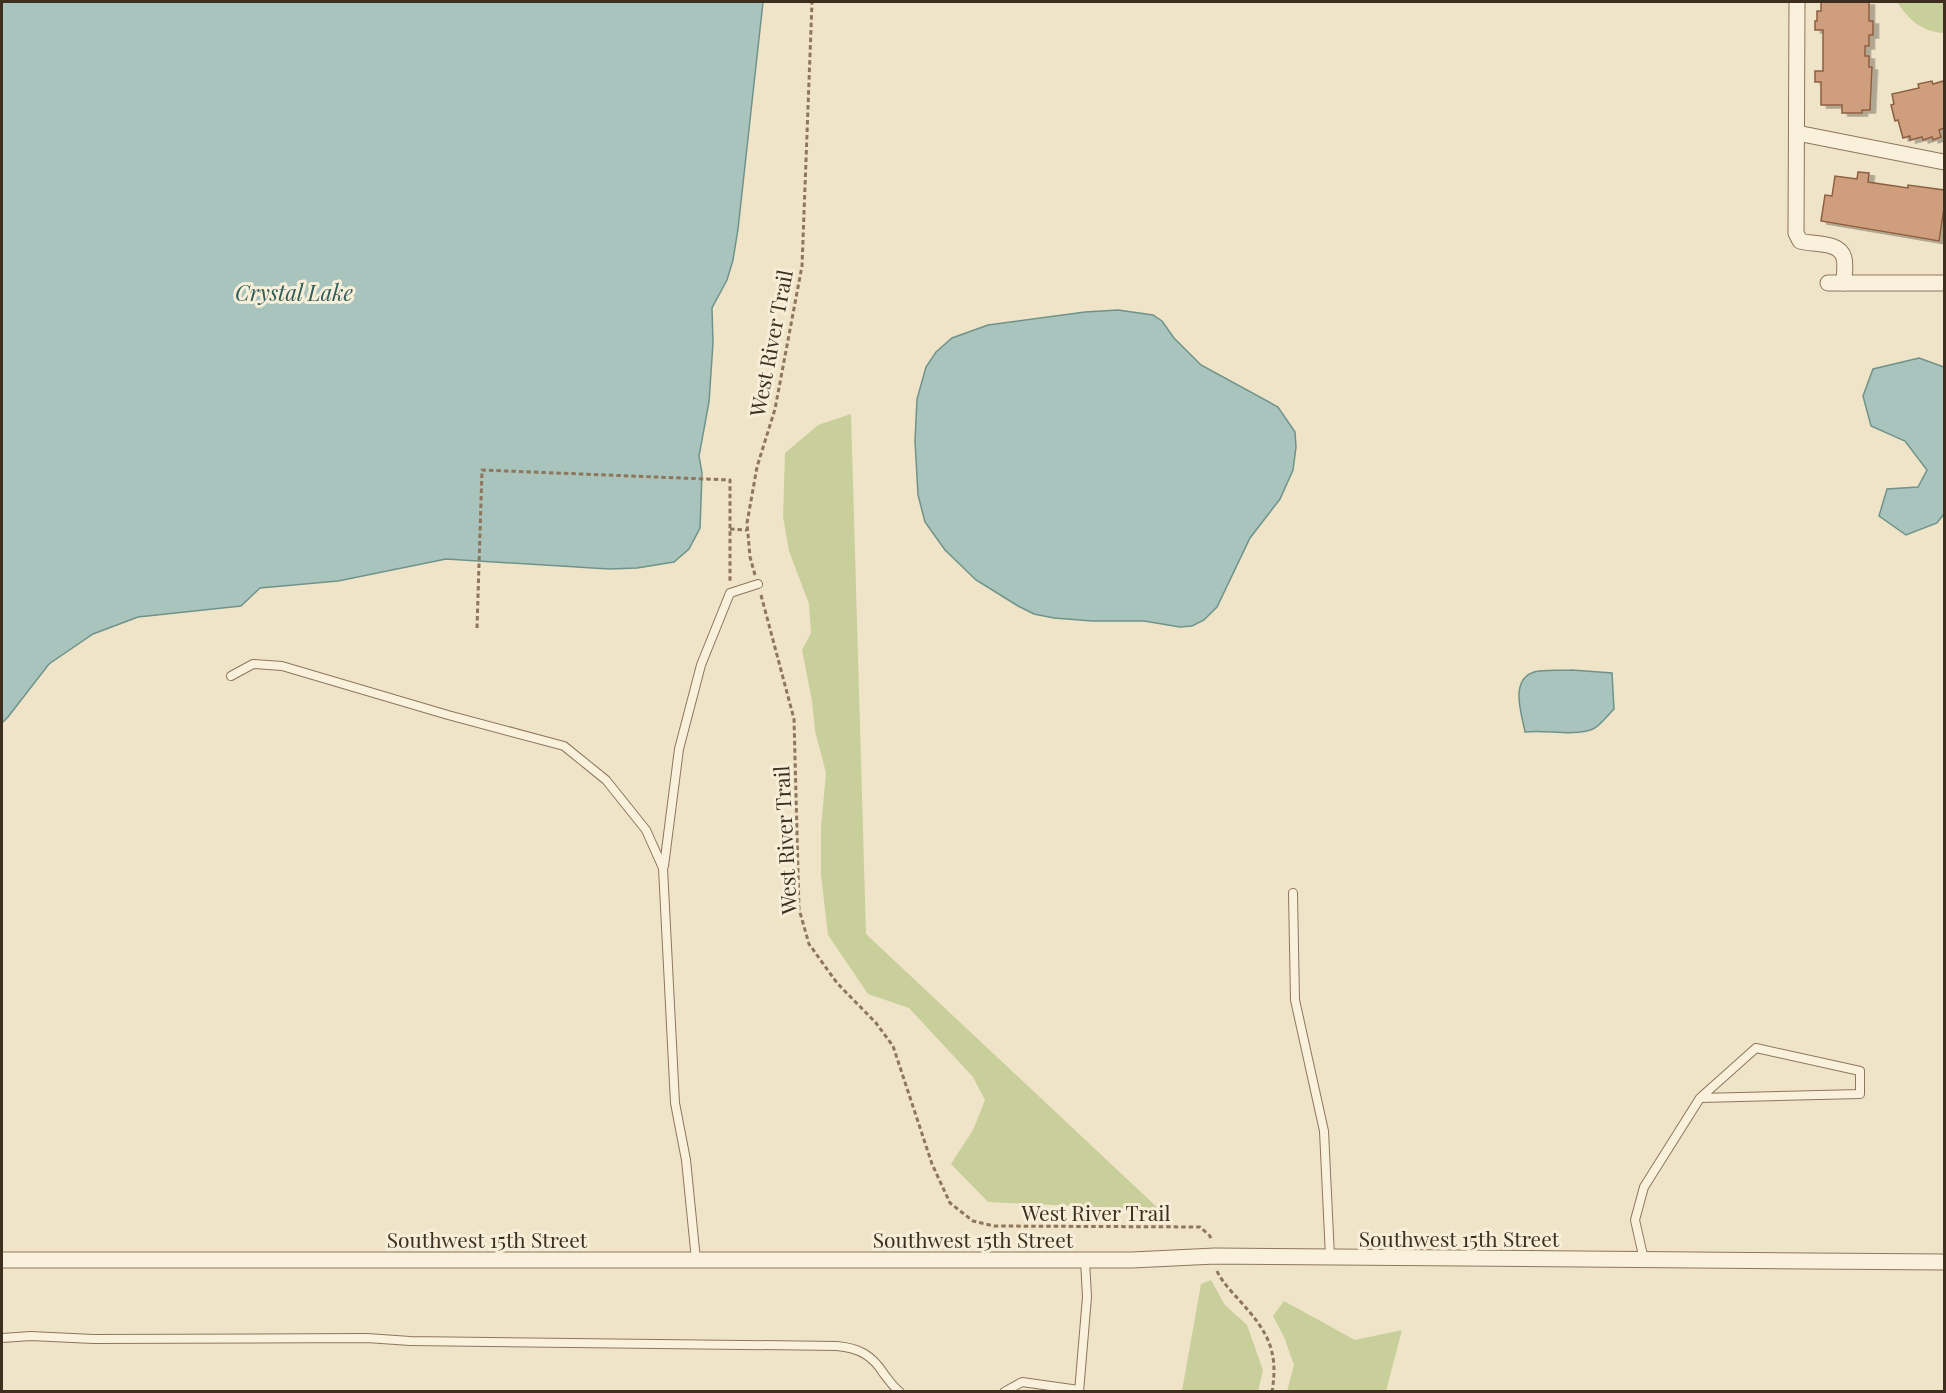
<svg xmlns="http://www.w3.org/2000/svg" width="1946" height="1393" font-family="'Playfair Display',serif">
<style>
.green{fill:#c9cf9b}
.water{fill:#a9c4bc;stroke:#6f938a;stroke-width:1.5}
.building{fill:#cf9f7d;stroke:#8d5f41;stroke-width:1.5;filter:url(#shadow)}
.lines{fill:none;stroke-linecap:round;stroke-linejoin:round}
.service-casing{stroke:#8d765c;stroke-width:10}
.minor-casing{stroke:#8d765c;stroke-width:17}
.path{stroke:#8d765c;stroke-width:3;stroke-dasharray:4.5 3;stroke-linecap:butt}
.service{stroke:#faf1dc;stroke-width:8}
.minor{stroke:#faf1dc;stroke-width:15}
.labels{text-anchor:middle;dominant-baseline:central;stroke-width:6;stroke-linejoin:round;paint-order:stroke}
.street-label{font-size:21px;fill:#3d2e20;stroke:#f7eed8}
.water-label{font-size:22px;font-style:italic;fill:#2f5d5a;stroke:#f7eed8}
</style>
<defs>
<filter id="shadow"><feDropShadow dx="5.5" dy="3" stdDeviation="0" flood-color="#0004"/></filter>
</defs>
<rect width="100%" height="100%" fill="#f0e4c8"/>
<g class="green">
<path d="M1897,2H1944V33C1922,32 1909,20 1897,2Z"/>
<polygon points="851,414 866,934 1160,1210 988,1202 951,1164 973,1130 985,1100 973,1077 909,1008 868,994 828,935 821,875 821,827 826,773 815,731 812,701 802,650 811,633 809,604 789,551 783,517 785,453 818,425"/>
<polygon points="1211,1280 1225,1305 1247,1325 1263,1370 1258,1391 1182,1391 1201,1284"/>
<polygon points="1284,1301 1355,1340 1402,1330 1386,1391 1287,1391 1294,1365 1284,1337 1273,1316"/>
</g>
<g class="water">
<polygon points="2,2 763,2 738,229 733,260 727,280 712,308 713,343 709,402 699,456 702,473 700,528 689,549 674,562 637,568 609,569 446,559 338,581 260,588 241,606 138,617 93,634 49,664 8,717 2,723"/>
<polygon points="1118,310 1153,315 1162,321 1174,338 1201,365 1278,407 1295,432 1296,447 1293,470 1280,499 1250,538 1217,607 1204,620 1192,626 1180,627 1144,621 1092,621 1054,618 1034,614 1018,606 976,580 945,550 925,522 918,495 915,441 917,399 926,367 936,352 952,338 988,325 1085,312"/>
<polygon points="1919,358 1944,367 1944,514 1937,523 1906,535 1879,516 1887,489 1918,487 1927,470 1905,441 1871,426 1863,396 1873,369"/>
<path d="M1572,670L1612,673L1614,709C1608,715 1600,726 1593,729C1572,737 1547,729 1525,732C1522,715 1509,680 1534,672C1545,669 1561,671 1572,670Z"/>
</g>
<g class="building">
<polygon points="1821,2 1869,2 1869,21 1873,21 1873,35 1869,35 1869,46 1865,46 1865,56 1869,56 1869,67 1872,67 1870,110 1862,110 1862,113 1842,113 1842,105 1821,105 1821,82 1815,82 1815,71 1823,71 1823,30 1815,30 1815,21 1817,21 1817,11 1821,11"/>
<polygon points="1932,81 1933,84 1943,81 1944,85 1944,128 1939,130 1941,137 1933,140 1932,137 1923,140 1922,137 1910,140 1910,136 1903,138 1898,120 1895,121 1891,105 1894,104 1892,94 1919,88 1918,84"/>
<polygon points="1858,172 1869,173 1868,182 1908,188 1908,185 1944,190 1944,208 1939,241 1821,221 1825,195 1832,196 1835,176 1857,179"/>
</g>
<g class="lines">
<defs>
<g id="service">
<polyline points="231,676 253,664 282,666 448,715 564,746 606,780 646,830 663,868 675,1103 686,1160 696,1260"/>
<polyline points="664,866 679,749 701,665 730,593 758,584"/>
<polyline points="1293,893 1295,1000 1324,1131 1330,1257"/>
<polyline points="1644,1260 1635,1220 1644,1187 1700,1098 1860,1094 1860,1071 1756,1048 1700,1098"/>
<path d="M2,1338L31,1336L93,1339L367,1338L410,1341L837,1346C859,1348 872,1355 884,1374C889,1380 893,1387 900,1392"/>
<polyline points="1004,1392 1022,1382 1079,1390"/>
<polyline points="1079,1392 1087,1297 1085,1260"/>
</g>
<g id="minor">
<path d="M1797,2L1796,233L1800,241C1813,245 1840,241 1844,258C1846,265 1844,275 1844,283"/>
<polyline points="1797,133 1944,162"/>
<polyline points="1828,283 1944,283"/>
<polyline points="2,1260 1132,1260 1215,1256 1944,1262"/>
</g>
</defs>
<use href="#service" class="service-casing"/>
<use href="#minor" class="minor-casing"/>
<g class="path">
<polyline points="730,529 747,530"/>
<polyline points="755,575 750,557 747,523 757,467 775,409 802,266 812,2"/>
<polyline points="761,595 794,719 799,909 809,944 837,983 876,1023 893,1046 932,1164 950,1203 973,1221 994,1226 1200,1227 1210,1236 1211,1241"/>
<polyline points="477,628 482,470 730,480 730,583"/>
<path d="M1217,1271C1222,1282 1232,1292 1240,1301C1267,1331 1279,1350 1272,1392"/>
</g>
<use href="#service" class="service"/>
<use href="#minor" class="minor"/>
</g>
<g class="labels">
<g class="street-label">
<text transform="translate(770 343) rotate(-79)">West River Trail</text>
<text transform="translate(784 840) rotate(-93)">West River Trail</text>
<text x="1096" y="1212">West River Trail</text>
<text x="1459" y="1238">Southwest 15th Street</text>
<text x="487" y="1239">Southwest 15th Street</text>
<text x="973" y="1239">Southwest 15th Street</text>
</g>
<g class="water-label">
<text x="294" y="292">Crystal Lake</text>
</g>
</g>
<rect width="1946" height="1393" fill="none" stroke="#3d2e20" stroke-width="6"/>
</svg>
